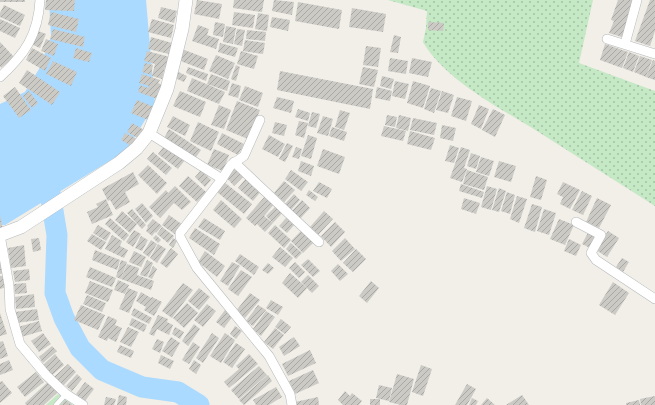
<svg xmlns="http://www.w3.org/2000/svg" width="655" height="405" font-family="Montserrat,sans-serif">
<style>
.grass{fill:url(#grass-dots)}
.pitch{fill:#c5e8c5}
.water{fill:#aadaff}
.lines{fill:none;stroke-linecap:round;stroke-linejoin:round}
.river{stroke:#aadaff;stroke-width:21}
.building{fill:url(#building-hatch)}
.lane-casing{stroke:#b5b8bc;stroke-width:5.5}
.street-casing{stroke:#b5b8bc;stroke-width:10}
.secondary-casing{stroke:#b6babf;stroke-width:14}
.lane{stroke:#fff;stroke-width:4.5}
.street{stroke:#fff;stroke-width:9}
.secondary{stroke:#fff;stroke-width:13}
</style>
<defs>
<pattern id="grass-dots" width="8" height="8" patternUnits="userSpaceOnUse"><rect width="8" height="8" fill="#c5e8c5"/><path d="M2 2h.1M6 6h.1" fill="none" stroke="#a3c0a4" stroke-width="1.8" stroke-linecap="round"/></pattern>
<pattern id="building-hatch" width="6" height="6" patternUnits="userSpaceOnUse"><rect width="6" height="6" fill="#cccac5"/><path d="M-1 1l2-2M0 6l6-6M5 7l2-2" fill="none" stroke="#a9a8a4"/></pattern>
</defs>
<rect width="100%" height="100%" fill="#f1efe8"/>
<path class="grass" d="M388,0H593L579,63L655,91V206C616,181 576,156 537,131C500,108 445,80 423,42L426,28L427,11Z"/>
<polygon class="pitch" points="58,394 73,405 46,405"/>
<polygon class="water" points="49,0 146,0 155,104 126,151 5,225 0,225 0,104 25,92 39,69 51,37"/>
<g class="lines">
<polyline class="river" points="46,169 57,235 55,293 64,318 80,348 102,370 142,387 178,392 199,405"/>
</g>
<g class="building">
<rect x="0" y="0" width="25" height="2"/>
<polygon points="46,0 75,0 74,11 45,10"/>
<polygon points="197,0 222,4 219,19 194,14"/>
<polygon points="234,0 264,0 262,12 233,8"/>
<polygon points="274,0 294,2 292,15 272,11"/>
<polygon points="618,0 635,0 622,37 609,33 614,21 611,20"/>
<polygon points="650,0 655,0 655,31 650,46 635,41"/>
<polygon points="298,2 342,10 339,29 295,21"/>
<polygon points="4,5 25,15 20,26 0,17 0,13"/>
<polygon points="161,7 177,11 174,23 158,18"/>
<polygon points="352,8 386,14 383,32 349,27"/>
<polygon points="51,12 79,19 76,32 48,25"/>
<polygon points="234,12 255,15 253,28 232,25"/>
<polygon points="258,13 269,15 267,31 255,29"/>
<polygon points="272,17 290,20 288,31 270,27"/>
<polygon points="0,19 20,28 15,38 0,31"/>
<polygon points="152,19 174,25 171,38 148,32"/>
<polygon points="215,22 225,24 223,37 213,35"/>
<polygon points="428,22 444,23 443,31 428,30"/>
<polygon points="198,25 209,29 207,35 219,39 216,49 192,41"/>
<polygon points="226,26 236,28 233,44 223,42"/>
<polygon points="53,29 85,37 83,47 50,39"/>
<polygon points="237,29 245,30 242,46 234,44"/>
<polygon points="247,30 266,32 265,41 246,39"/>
<polygon points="38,31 46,34 40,48 33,45"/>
<polygon points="394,35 401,37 398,53 390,52"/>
<polygon points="151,37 172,43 169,54 148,49"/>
<polygon points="46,39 58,44 54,56 41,51"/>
<polygon points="245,40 265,43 263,54 243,51"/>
<polygon points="0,42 14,57 1,68 0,66"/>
<polygon points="220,43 238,48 235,57 218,52"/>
<polygon points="605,44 628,52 622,68 600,60"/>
<polygon points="366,46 381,48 378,67 363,65"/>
<polygon points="32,48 51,58 45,71 26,60"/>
<polygon points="76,48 92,53 89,62 73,58"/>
<polygon points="182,49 208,59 204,70 178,60"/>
<polygon points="147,51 170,57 168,67 165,67 162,79 152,76 155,64 144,61"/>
<polygon points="241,51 258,56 254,69 237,64"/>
<polygon points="629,52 639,56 633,72 623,68"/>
<polygon points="216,55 235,63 228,79 209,71"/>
<polygon points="640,56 652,60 646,77 634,72"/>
<polygon points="390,58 408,61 406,74 388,71"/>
<polygon points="412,58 432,62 428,77 409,73"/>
<polygon points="653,60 655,61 655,80 646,77"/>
<polygon points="53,61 77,72 71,86 46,74"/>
<polygon points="145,63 153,65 151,75 142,72"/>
<polygon points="236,65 240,67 236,81 231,79"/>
<polygon points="188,67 208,74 206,81 186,73"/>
<polygon points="363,67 378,70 374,87 359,84"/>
<polygon points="27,70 60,92 52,105 19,83"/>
<polygon points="176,71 187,76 184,82 173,77"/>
<polygon points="280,71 373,89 370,109 277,90"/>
<polygon points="142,74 160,80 158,83 165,86 160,100 138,92 140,85 148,88 149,86 139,83"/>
<polygon points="211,74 230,81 227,91 207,84"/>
<polygon points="382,76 394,79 391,89 380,86"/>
<polygon points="192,78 225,92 219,104 187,91"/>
<polygon points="395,81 409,84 405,99 392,96"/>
<polygon points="413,81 430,86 423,108 407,103"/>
<polygon points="232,83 241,86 238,98 228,95"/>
<polygon points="245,86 263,93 258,107 239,100"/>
<polygon points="15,87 31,110 19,118 3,96"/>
<polygon points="377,87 392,91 390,101 375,98"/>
<polygon points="431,88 441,91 434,113 424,109"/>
<polygon points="29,91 38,103 32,108 23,96"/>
<polygon points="180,91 206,102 200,117 173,106"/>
<polygon points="442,91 454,95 448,113 436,110"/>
<polygon points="277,97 294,101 291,113 273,108"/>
<polygon points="457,97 472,101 466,121 451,116"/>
<polygon points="137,100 154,107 148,120 131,113"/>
<polygon points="237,101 260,110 248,139 226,130"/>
<polygon points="219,105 231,110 224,129 211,125"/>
<polygon points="479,105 489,109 481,129 471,124"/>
<polygon points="298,109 310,113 308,121 295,117"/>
<polygon points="493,109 505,115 495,137 482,130"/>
<polygon points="340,110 350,113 344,130 335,127"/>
<polygon points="312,112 320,114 316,128 308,126"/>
<polygon points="387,115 397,117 395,127 385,125"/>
<polygon points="399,115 411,118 408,131 396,128"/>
<polygon points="173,116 190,125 185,136 167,127"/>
<polygon points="323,116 333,119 328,136 317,133"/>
<polygon points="413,118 437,123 434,135 410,130"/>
<polygon points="299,121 308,123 304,138 295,135"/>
<polygon points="198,122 219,132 211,151 190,141"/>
<polygon points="275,122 287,125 284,136 272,133"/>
<polygon points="132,123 144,130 139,139 127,132"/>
<polygon points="442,125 456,128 453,141 440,138"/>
<polygon points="384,126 406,131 403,141 381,136"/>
<polygon points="332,127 347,132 344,141 329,136"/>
<polygon points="169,129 201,150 194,160 163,140"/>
<polygon points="410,131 435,138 431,150 407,144"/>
<polygon points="125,133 137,139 133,147 121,140"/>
<polygon points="222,133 244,144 238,155 217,144"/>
<polygon points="269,135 285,144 278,157 262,149"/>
<polygon points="308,135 317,138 311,159 301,156"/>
<polygon points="287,143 293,146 285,162 279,159"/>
<polygon points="165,145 185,160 178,169 158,154"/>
<polygon points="450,145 459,148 454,163 445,161"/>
<polygon points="296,147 302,149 299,159 292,157"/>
<polygon points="461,147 470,150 464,168 467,169 462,182 450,178"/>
<polygon points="214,149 229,155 223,171 207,165"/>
<polygon points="323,149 345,157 339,174 317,166"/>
<polygon points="153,152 172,168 166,175 147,159"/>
<polygon points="471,153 480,156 476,169 467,166"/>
<polygon points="481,157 494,161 489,176 476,172"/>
<polygon points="301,161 314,166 311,176 298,171"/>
<polygon points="499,161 516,166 511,182 494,177"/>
<polygon points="148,165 167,183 157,194 138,175"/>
<polygon points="236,167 245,175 234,186 226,177"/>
<polygon points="201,170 211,180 205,187 195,177"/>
<polygon points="291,170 308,182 301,191 285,179"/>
<polygon points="467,170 488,177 484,190 463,184"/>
<polygon points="133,172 139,184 125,192 130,202 116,210 110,200 108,201 102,189"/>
<polygon points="188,176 206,192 197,202 179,186"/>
<polygon points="536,176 547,180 541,200 530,197"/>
<polygon points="247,177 262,190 253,201 238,188"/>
<polygon points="284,181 295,190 284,202 274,193"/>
<polygon points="224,182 252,204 244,214 217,192"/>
<polygon points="319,182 332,189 327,198 313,191"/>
<polygon points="563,182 580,190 570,209 560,204 563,197 557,194"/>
<polygon points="461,184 484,192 482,198 459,191"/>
<polygon points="175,186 191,202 182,210 174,203 160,218 149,207 166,190 168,193"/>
<polygon points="487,186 497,189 491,210 481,207"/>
<polygon points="499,188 506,191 499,212 492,210"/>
<polygon points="309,190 318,197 315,201 306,195"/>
<polygon points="582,191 592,196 583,215 572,210"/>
<polygon points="507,192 515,195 510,214 501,211"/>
<polygon points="294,194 300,200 291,210 285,204"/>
<polygon points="266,195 275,203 264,216 273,223 265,232 257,224 255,226 246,218"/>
<polygon points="517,196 527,199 519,223 510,219"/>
<polygon points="464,198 480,203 476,214 461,209"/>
<polygon points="597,198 611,205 599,228 586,222"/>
<polygon points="106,199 113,215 92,224 87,212 98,207 96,204"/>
<polygon points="221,200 242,219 234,228 213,210"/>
<polygon points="302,200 310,208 299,220 290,213"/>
<polygon points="142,203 153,216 146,223 135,209"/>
<polygon points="532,204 542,207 535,232 524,228"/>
<polygon points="277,205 284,211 273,223 266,216"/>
<polygon points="132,209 146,225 142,229 127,213"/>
<polygon points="544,209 556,213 549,235 537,231"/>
<polygon points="122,211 137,224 130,233 115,220"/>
<polygon points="324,211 333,219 318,235 310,227"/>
<polygon points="0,215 3,230 0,230"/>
<polygon points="169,215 183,225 176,235 162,225"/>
<polygon points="288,216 296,223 287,233 279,226"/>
<polygon points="110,218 129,235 124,241 105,224"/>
<polygon points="204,218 225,231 220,240 198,227"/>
<polygon points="153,219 162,226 156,233 155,232 152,236 146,231 148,227 147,226"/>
<polygon points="559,219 574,225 565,245 550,239"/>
<polygon points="335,222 345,232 331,247 321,236"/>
<polygon points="98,225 111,233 106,241 93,233"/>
<polygon points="275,225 291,240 284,248 268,233"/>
<polygon points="162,227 174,236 168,243 157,234"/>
<polygon points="195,228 220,244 214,255 189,238"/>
<polygon points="303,229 315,241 303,253 291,241"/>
<polygon points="134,230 141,234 133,247 126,242"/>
<polygon points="589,231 597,236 590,248 582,244"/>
<polygon points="608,231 619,238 607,257 596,250"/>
<polygon points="92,234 106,242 101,250 87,241"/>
<polygon points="112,235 122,241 120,246 128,250 124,258 105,249"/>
<polygon points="156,235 161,240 158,243 153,238"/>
<polygon points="141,236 148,240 142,251 135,248"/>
<polygon points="39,238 41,250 33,252 31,239"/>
<polygon points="173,238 177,241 173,248 169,245"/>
<polygon points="345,238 355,249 341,261 332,251"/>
<polygon points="569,239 581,245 576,256 564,251"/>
<polygon points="151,240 157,244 149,257 143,253"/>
<polygon points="291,243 302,253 296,259 286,249"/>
<polygon points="158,244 166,249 157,263 150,258"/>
<polygon points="24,245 26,266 11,268 8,248"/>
<polygon points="280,247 293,258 285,267 272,257"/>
<polygon points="171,248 178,254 167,268 160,263"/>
<polygon points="356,249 366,259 353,272 343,263"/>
<polygon points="95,250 120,260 117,270 92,260"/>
<polygon points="134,251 146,257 141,267 129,262"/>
<polygon points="205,251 225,266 217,277 198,262"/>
<polygon points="240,254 259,267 254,275 235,261"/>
<polygon points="622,258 629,262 623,272 616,267"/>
<polygon points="308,259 320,271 313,277 301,265"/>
<polygon points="0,260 4,273 0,274"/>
<polygon points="121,260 127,262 121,279 116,277"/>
<polygon points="147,260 153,263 147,277 140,275"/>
<polygon points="232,262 240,266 228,286 220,281"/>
<polygon points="295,262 305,272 299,278 289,268"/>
<polygon points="268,263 274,268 268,274 262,270"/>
<polygon points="127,264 139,268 137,275 154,281 151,290 121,279"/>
<polygon points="338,264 348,274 340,281 331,271"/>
<polygon points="153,266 157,269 152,279 148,277"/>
<polygon points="90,267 116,278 112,287 86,277"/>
<polygon points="29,269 30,280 15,282 13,271"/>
<polygon points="241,270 252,277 238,296 228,289"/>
<polygon points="290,273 307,288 298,298 282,283"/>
<polygon points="308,275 319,286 312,293 301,282"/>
<polygon points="0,276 5,276 7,287 0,289"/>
<polygon points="118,280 129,285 125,294 114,290"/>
<polygon points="90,281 113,290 108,302 85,293"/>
<polygon points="371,281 379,288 367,303 359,296"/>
<polygon points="613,282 629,293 615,315 599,305"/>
<polygon points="26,283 27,293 15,294 14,284"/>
<polygon points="183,283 193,290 172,318 162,311"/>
<polygon points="128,288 138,292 129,313 119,309"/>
<polygon points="199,288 210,297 199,310 188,301"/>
<polygon points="141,292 151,298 152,297 162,302 154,316 144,310 146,307 136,301"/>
<polygon points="250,293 260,300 245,318 236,311"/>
<polygon points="34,294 35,307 16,309 15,297"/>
<polygon points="87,295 106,303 102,312 83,304"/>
<polygon points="271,300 283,307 278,315 266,308"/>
<polygon points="187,303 198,313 184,328 173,318"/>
<polygon points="207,304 216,311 203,327 194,320"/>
<polygon points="81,305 105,315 98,330 74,320"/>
<polygon points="258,305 266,310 253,326 246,321"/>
<polygon points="134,308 152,318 149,324 131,315"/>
<polygon points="37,309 39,320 16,323 15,312"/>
<polygon points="225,310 233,316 224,328 216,322"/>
<polygon points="266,311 275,317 261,336 253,329"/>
<polygon points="0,313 7,334 0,336"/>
<polygon points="158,315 168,319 167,322 173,325 169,335 157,329 154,336 149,334"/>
<polygon points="108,316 117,320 115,325 122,328 116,342 108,338 107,341 98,337"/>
<polygon points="132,318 147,325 144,332 129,325"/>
<polygon points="281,319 291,327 285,334 275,327"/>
<polygon points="39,321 42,331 21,337 18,327"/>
<polygon points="194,324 200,329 188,346 182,341"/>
<polygon points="235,326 242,331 236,339 230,334"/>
<polygon points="128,327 139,332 131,347 120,342"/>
<polygon points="175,327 184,332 180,339 172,334"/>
<polygon points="275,328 284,335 273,349 264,342"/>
<polygon points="43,333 51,344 39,352 31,341"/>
<polygon points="212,333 219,338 203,363 196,358"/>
<polygon points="225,333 235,340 221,363 210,356"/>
<polygon points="171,337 180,343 172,357 162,351"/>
<polygon points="294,337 300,346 284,356 279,347"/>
<polygon points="157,339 164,342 160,353 152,349"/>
<polygon points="3,341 8,356 0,359 0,342"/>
<polygon points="193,342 200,347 189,364 182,360"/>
<polygon points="236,343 245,349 232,368 223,362"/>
<polygon points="120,345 134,351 131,358 117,352"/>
<polygon points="52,346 57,351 43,363 39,357"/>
<polygon points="310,350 316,363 288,376 282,364"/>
<polygon points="55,354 64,365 51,376 42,366"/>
<polygon points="249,354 258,364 229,388 224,382 239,369 236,366"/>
<polygon points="161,355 174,361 170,369 158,363"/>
<polygon points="9,360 13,370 0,375 0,364"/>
<polygon points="194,360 201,365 196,374 189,369"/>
<polygon points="68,364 76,372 63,386 54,377"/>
<polygon points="421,365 432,369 423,396 412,392"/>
<polygon points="259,366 267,375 239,399 231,390"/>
<polygon points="313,370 319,383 295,394 289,381"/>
<polygon points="36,372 44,382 25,397 17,387"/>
<polygon points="77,374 82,379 72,391 66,386"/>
<polygon points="397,374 414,379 407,405 401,405 389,402"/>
<polygon points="268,375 272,381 244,405 239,400"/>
<polygon points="2,381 12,393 0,403 0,382"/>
<polygon points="49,381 58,392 44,405 26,405 25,403"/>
<polygon points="85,382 94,389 85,401 76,394"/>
<polygon points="467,384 476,389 467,405 455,405"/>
<polygon points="379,385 392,388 389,401 376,398"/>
<polygon points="276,387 282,397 269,405 256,405 253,400"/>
<polygon points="345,391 350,396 352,393 362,401 359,405 343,405 338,400"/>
<polygon points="119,395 127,397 126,405 117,405"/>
<polygon points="522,395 529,405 506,405"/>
<polygon points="655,396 655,405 641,405 640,399"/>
<polygon points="106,397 116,399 114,405 104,405"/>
<polygon points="318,397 319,405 296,405 295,402"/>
<polygon points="472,398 478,401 476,405 469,405"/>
<polygon points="487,398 495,405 481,405"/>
<rect x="370" y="399" width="10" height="6"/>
<polygon points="65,400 72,405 61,405"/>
<polygon points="639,400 640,405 626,405 626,403"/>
</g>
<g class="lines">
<defs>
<polyline id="lane" points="56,405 66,394"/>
<g id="street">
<polyline points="607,39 655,54"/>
<polyline points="625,44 637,0"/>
<path d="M0,77C25,54 38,35 40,0"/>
<polyline points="149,133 222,179 180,233 180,237 197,268 269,356 290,394 292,405"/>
<polyline points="234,162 319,242"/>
<polyline points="222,179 231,165 244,156 260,120"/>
<polyline points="576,222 601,235 591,253 596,260 655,299"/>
<polyline points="0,235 9,285 10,309 20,344 46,375 66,394 83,405"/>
</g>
<polyline id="secondary" points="0,235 21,227 119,163 137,148 149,133 167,89 182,29 186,0"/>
</defs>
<use href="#lane" class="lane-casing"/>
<use href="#street" class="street-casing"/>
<use href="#secondary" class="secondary-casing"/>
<use href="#lane" class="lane"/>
<use href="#street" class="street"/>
<use href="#secondary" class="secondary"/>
</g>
</svg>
